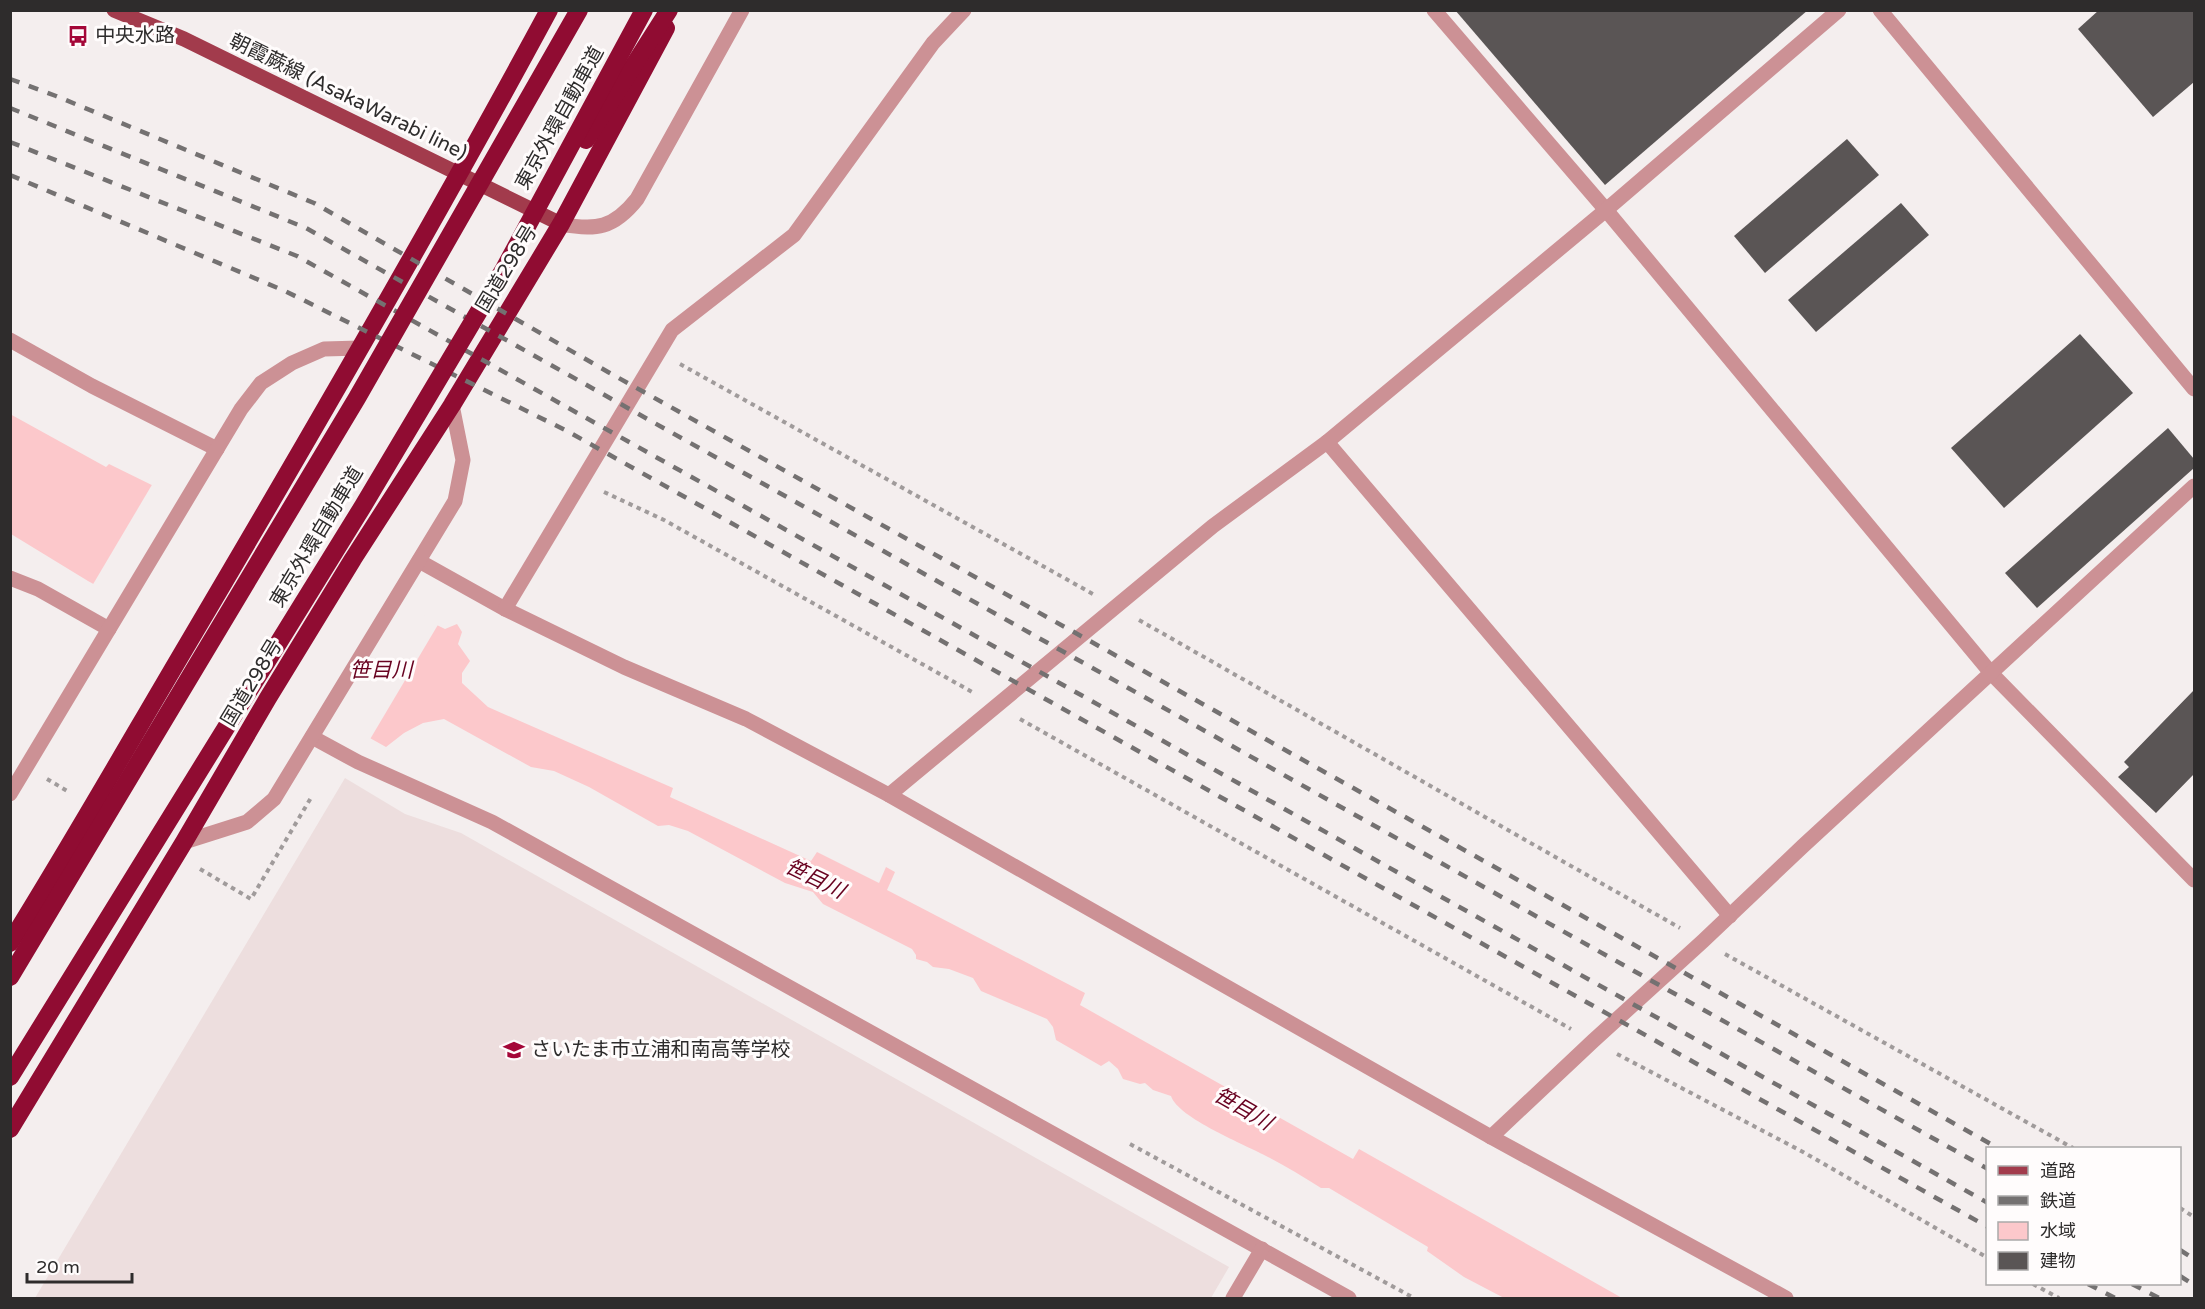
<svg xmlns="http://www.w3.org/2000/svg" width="2205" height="1309" font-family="'Varela Round','Noto Sans JP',sans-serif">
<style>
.built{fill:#eddede}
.water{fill:#fcc8cb}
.pier{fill:#f4eeee}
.building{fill:#5a5555}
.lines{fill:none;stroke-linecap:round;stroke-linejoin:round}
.path{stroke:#a09b9b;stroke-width:4;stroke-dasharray:4.5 4.5;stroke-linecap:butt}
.minor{stroke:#cc9195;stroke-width:15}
.major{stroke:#a23b4c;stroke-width:15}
.highway{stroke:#900c32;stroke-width:18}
.rail{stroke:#747171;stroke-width:4.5;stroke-dasharray:10 10;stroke-linecap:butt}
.highway-bridge{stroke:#900c32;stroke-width:18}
.labels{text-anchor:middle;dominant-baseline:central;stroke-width:6;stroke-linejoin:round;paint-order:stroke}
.poi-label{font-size:20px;fill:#2e2c2c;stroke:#fffcfc;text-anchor:start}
.street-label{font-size:20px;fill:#2e2c2c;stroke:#fffcfc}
.water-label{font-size:21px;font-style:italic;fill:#680220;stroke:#fffcfc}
</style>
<rect width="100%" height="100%" fill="#f4eeee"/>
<polygon class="built" points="345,778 405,814 461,833 1229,1267 1211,1298 35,1298"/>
<path class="water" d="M10,414L106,467L109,464L445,629L457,624L462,632L458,644L470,661L462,673V683L488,707L673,788L670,797L811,861L817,852L879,883L886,867L895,872L887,890L1085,993L1080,1005L1353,1159L1359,1149L1622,1298H1504L1464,1277L1427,1251L1428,1247L1329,1188H1321C1303,1177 1286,1166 1268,1157C1246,1145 1178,1118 1171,1096L1153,1090L1145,1083L1140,1084L1123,1079L1118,1069L1109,1061L1101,1066L1056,1040L1053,1027L1047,1019L981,991L973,978L949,969L933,967L927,962L916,959V955L912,949L823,904L813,892L785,883L688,831L669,825L658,826L589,787L554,771L531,767L444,719L423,723L404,733L386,747L88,581L11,534Z"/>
<polygon class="pier" points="153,483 439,623 369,741 92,586"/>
<g class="building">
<polygon points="1455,10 1808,10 1605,185"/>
<polygon points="2099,10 2194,10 2194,82 2153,117 2078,29"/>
<polygon points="1847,139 1879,175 1765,273 1734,236"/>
<polygon points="1901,203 1929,235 1816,332 1788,300"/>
<polygon points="2080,334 2133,393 2004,508 1951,448"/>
<polygon points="2168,428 2194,459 2194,468 2037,608 2005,573"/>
<polygon points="2194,690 2194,774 2156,813 2118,777 2129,767 2124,762"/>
</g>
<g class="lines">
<g class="path">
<polyline points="680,364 1093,594"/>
<polyline points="604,492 664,520 974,693"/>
<polyline points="1139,620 1680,928"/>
<polyline points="1020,719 1571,1029"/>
<polyline points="47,779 69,792"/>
<polyline points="200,869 251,899 312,796"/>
<polyline points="1725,954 2073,1148"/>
<polyline points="1617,1054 1803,1152 1988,1258"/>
<polyline points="1130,1144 1414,1298"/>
<polyline points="2180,1208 2194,1217"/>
<polyline points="2033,1284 2059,1298"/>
</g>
<g class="minor">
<polyline points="1434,10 1606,210 1991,673 2194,880"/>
<polyline points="1880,10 2194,389"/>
<path d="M561,224C596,231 614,228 637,199L742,10"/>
<polyline points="10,340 92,386 217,449"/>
<polyline points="1327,442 1730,916"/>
<polyline points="419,561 505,609 624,667 746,719 889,795 1491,1137 1786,1298"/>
<polyline points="10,578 38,589 109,629"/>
<polyline points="505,609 672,330 794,235 933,43 964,10"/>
<polyline points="312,737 358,762 492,822 1349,1298"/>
<polyline points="10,794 241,409 261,383 292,363 324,349 360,348"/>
<polyline points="889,795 1213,526 1327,442 1606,210 1839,10"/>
<polyline points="184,842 247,822 274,799 455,501 463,460 452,405"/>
<polyline points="1491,1137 1593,1041 1703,941 1803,846 2194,486"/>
<polyline points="1233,1298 1262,1249"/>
</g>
<polyline class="major" points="114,10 184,39 561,224"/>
<g class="highway">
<path d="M10,943C71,845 128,745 187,645C311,435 433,225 549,10"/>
<polyline points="10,1129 184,842 268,698 353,559 452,405 561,224 666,28"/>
</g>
<g class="rail">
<polyline points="10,79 56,96 314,203 608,372 1998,1148"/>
<polyline points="10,108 306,228 1988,1169"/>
<polyline points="10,142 297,256 1988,1203"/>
<polyline points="10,175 285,291 567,431 1988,1227"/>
<polyline points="2180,1250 2194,1259"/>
<polyline points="2180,1276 2194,1285"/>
<polyline points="2088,1284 2115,1298"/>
<polyline points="2132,1284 2159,1298"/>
</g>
<g class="highway-bridge">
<polyline points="586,140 669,10"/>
<polyline points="10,977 357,398 579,10"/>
<polyline points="10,1077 363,506 504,269 644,10"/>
</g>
</g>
<defs>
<symbol id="bus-bare" viewBox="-9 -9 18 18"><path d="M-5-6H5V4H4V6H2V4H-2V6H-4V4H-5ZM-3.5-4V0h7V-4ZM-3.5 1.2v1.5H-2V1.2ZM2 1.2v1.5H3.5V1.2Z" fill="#a40738" stroke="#fffcfc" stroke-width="2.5" paint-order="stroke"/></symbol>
<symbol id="school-bare" viewBox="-9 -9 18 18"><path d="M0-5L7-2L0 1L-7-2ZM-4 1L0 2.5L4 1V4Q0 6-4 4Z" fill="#a40738" stroke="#fffcfc" stroke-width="2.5" paint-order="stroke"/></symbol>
</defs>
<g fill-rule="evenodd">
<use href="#bus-bare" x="63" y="21" width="30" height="30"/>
<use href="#school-bare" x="499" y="1035" width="30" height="30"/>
</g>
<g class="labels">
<g class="poi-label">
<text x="95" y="36">中央水路</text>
<text x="531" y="1050">さいたま市立浦和南高等学校</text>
</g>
<g class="street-label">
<text transform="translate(348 97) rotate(26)">朝霞蕨線 (AsakaWarabi line)</text>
<text transform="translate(560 118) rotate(-61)">東京外環自動車道</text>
<text transform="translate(507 269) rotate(-59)">国道298号</text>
<text transform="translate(317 537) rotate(-59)">東京外環自動車道</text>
<text transform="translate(252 683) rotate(-59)">国道298号</text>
</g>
<g class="water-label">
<text x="381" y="670">笹目川</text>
<text transform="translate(815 879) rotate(26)">笹目川</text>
<text transform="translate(1243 1109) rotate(30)">笹目川</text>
</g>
</g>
<rect width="2205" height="1309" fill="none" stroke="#2e2c2c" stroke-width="24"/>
<rect x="1986" y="1147" width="195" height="138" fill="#fffcfc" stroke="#aba9a9" stroke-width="1.5"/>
<rect x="1998" y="1166" width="30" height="9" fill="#a23b4c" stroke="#aba9a9" stroke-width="1.5"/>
<text x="2040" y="1177" font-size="18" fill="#2e2c2c">道路</text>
<rect x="1998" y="1196" width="30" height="9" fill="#747171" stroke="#aba9a9" stroke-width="1.5"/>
<text x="2040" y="1207" font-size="18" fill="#2e2c2c">鉄道</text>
<rect x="1998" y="1222" width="30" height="18" fill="#fcc8cb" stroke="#aba9a9" stroke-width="1.5"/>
<text x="2040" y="1237" font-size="18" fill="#2e2c2c">水域</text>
<rect x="1998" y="1252" width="30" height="18" fill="#5a5555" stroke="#aba9a9" stroke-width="1.5"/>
<text x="2040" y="1267" font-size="18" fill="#2e2c2c">建物</text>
<path d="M27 1273v9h105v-9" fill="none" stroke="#2e2c2c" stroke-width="3"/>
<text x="36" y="1273" font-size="18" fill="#2e2c2c" stroke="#fffcfc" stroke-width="4.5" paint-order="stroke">20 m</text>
</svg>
